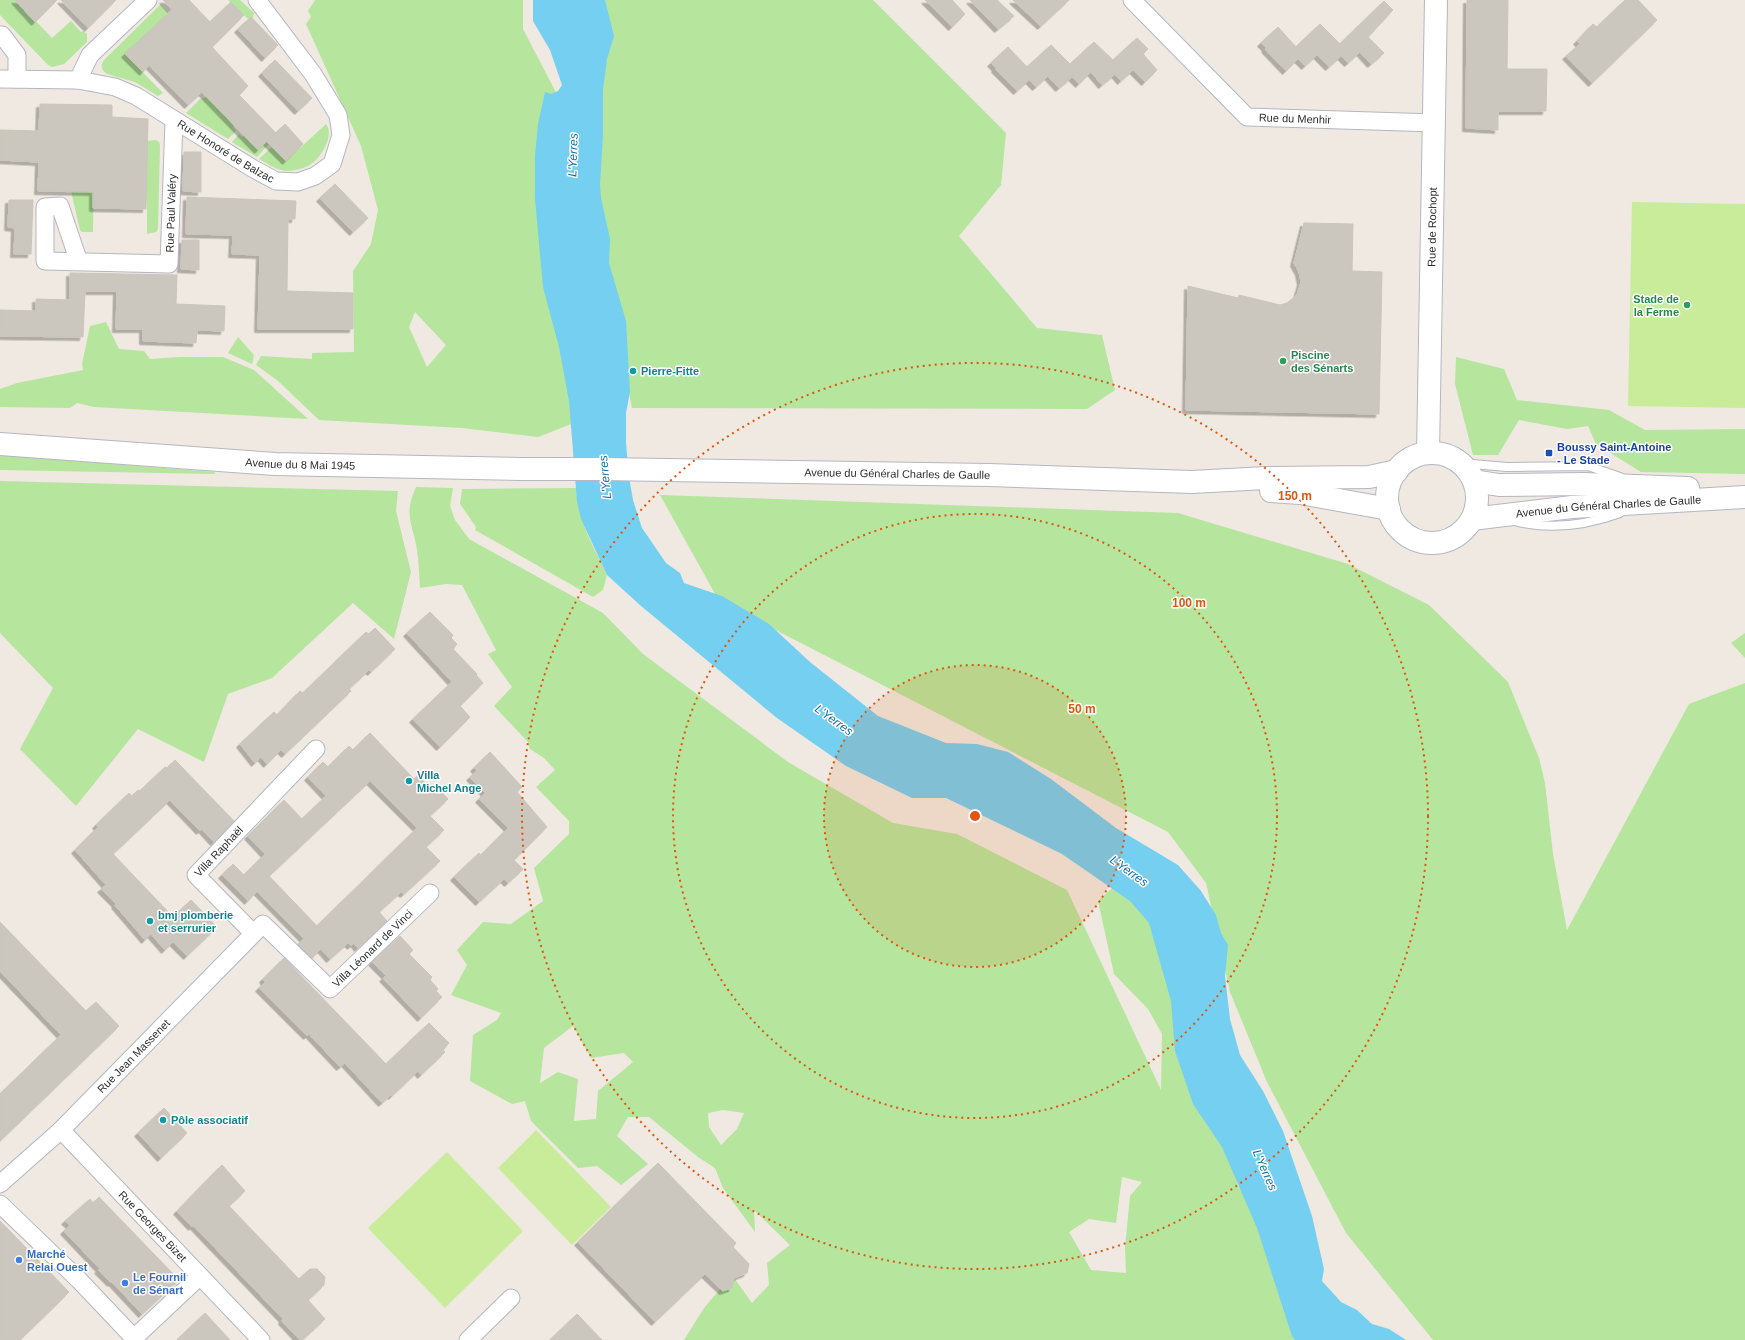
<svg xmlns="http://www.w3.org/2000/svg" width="1745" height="1340" font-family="Helvetica,sans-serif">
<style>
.green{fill:#b6e59e;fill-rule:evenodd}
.pitch{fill:#c9ec9a}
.water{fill:#75cff0}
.building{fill:#cbc7bf;stroke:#cbc5ba;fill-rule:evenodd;filter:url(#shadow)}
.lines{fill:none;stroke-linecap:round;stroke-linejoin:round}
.lane-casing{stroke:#b4b7c1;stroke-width:10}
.street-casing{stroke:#b4b7c1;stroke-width:19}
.secondary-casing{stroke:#b4b7c1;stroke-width:24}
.lane{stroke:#fff;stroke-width:8}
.street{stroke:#fff;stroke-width:17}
.secondary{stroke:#fff;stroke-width:22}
.ring{fill:none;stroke:#df570e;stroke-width:2;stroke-dasharray:2 4}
.leisure-dot{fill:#2e9e5b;stroke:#fff;stroke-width:1.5}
.culture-dot{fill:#0f9aa8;stroke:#fff;stroke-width:1.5}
.transit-dot{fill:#1a4fb4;stroke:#fff;stroke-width:1.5}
.shop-dot{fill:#3f7fe0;stroke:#fff;stroke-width:1.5}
.labels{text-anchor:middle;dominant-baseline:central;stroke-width:3;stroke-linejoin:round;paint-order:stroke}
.street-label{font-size:11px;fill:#2e2e2e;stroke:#fff}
.leisure-label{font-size:11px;font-weight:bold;fill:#27864d;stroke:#fff;text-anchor:end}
.culture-label{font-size:11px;font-weight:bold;fill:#0d838f;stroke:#fff;text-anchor:start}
.transit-label{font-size:11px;font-weight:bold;fill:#164399;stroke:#fff;text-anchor:start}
.shop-label{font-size:11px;font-weight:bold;fill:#366cbe;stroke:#fff;text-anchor:start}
.water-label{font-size:12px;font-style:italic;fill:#0d6fa3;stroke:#fff}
.centre{fill:#df570e;stroke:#fff;stroke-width:2}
.ring-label{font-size:12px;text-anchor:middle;font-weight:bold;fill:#df570e;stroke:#fff;stroke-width:3;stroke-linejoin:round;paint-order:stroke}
</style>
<defs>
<filter id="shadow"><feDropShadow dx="-3.5" dy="3.5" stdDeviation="0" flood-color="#0004"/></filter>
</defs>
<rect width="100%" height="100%" fill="#efe9e1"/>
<g class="green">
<polygon points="0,0 29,0 22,7 52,38 71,21 81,32 83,31 87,34 87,42 64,64 52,67 48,65 0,15"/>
<polygon points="228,0 240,0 254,13 253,18 251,17 248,19"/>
<path d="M315,0H523V29L561,102L579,421L538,437L462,428L319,420L278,381L256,365L261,356L312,359V353L354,352L353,271L371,244L378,210L361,146L306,24L311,17L308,11ZM415,312L446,345L427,367L409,327Z"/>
<polygon points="592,0 873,0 1006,133 1001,185 959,236 1037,328 1102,335 1115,390 1087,409 632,408 614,317 591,164"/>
<path d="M161,4L168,13L125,54L163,93L158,96L135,82L107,74C100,69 100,64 106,58Z"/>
<polygon points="216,89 235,125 233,127 236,131 228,139 186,113 200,99 207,97"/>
<path d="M326,124C335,135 321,158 311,164C305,168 295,171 287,171C276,170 268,164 259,159L272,147L286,161Z"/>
<polygon points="239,134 242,137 244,135 258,149 267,142 269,144 257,157 232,142"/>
<polygon points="156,140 159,142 160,145 158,229 156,232 147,234 147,141"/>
<polygon points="94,171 93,232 82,232 80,230 71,191"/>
<polygon points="106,322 119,349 144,351 150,359 180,357 223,357 254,370 308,419 94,407 77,403 70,408 0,407 0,389 17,383 83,370 82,364 90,326"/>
<polygon points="238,337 254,355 252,364 228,353"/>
<polygon points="1456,357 1504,369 1517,400 1609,410 1645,430 1745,429 1745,474 1641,472 1596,444 1588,426 1567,429 1519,420 1498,455 1473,455 1455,384"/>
<polygon points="0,455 214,472 215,474 0,470"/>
<polygon points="0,481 398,491 396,511 411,572 394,639 353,603 272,678 228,694 204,762 138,729 76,806 20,749 53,688 0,633"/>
<path d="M416,487L453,488L450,506L455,520L469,539L603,613L643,654L788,762L893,823L957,834L1067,890L1161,1090L1162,1034L1148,1009L1114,974L1098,901L1121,880L1153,917L1224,1115L1238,1186L1281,1253L1329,1340H684L704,1308L732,1275L752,1303L769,1285L767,1263L790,1245L754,1210L755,1232L723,1188L715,1168L698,1157L649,1117H628L617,1136L648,1164L621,1185L597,1166L578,1168L531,1121L525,1101L512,1104L470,1081L473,1035L497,1020L501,1013L451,995L467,965L457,950L483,922L511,924L543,901L534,868L569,834V821L536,787L555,770L544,758L530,749L528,742L494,706L512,687L488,654L496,650L462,585L446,584L420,588C419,575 419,563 417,550C413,523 403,516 416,487ZM573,1026L591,1058L624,1053L633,1062L598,1091L596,1119L574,1121L578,1079L558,1072L540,1083L544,1048ZM723,1110L744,1113L737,1129L721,1145L709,1127L708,1113ZM1122,1177L1142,1182L1130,1196L1125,1247L1126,1273L1091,1270L1069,1232L1089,1219L1116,1223Z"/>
<path d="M576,488C578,522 593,545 607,575L603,590L593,597L475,530L476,527L460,504L462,489Z"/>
<polygon points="660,495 1178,513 1348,564 1429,605 1508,682 1539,758 1545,783 1553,854 1567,930 1689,704 1745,683 1745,1340 1433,1340 1346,1233 1267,1082 1230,992 1206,883 1168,832 719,601"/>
<polygon points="1745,633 1745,658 1731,643"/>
</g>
<g class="pitch">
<polygon points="1632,202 1745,204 1745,408 1628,406"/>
<polygon points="536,1130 611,1207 572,1245 498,1168"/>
<polygon points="447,1152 523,1231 445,1308 368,1228"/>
</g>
<polygon class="water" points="533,0 605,0 614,36 607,59 603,90 603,134 600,185 601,198 610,239 609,263 626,321 630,392 626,413 626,443 629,477 633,500 642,528 666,563 680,573 684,583 722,596 769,624 810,662 878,716 946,743 977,744 1008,752 1051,779 1116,828 1178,865 1201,891 1216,915 1221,933 1228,945 1225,976 1230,1019 1240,1055 1263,1091 1283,1131 1312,1216 1324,1269 1322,1281 1341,1302 1357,1310 1372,1324 1389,1329 1406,1340 1295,1340 1292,1336 1257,1228 1222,1147 1193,1104 1175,1051 1171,1001 1149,923 1130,901 1062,854 946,798 912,798 846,766 777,718 641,606 607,575 581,519 577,502 569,401 559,347 543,287 535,199 535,156 538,124 545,92 551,94 558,91 562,85 550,50 533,21"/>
<g class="building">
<polygon points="15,0 57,0 35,22"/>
<polygon points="61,0 116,0 88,28"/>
<polygon points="163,0 189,0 210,22 231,2 244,15 212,47 248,86 239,95 276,133 285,124 303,144 286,161 267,142 275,133 258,150 202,92 188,105 149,65 143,72 125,54 172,10"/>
<polygon points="925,0 952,0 965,14 952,27"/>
<polygon points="970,0 997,0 1014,16 998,29"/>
<polygon points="1013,0 1069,0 1041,26"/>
<polygon points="1467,0 1508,0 1507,69 1547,69 1546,111 1498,111 1498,130 1466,128"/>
<polygon points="1625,0 1638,0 1657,20 1592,83 1566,56 1580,44 1577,41 1593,24 1597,27"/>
<polygon points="1384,1 1393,10 1368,37 1384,53 1371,64 1360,52 1348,63 1341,56 1329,67 1317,55 1305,66 1298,59 1286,71 1265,49 1266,48 1261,43 1278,27 1296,47 1320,24 1340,44"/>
<polygon points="251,17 278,45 265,58 238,29"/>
<polygon points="1137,38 1148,49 1143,54 1157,70 1145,82 1133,70 1121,81 1115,74 1102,85 1091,72 1079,84 1072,77 1059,88 1048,76 1036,87 1029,80 1017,91 995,69 996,68 991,63 1008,47 1027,67 1051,45 1070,64 1094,42 1113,60"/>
<polygon points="275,60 312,98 298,111 262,73"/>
<polygon points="40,104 112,105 112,117 148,119 146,209 93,208 93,192 38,191 39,162 0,160 0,130 39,131"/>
<polygon points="184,152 201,152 201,192 183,191"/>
<polygon points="335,184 368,218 353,232 320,198"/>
<polygon points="187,197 296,201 295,219 288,219 287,291 353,293 353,329 258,329 260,255 232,254 233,235 186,234"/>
<polygon points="9,200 33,200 31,254 14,254 15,228 8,227"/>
<polygon points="1304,223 1353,224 1352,271 1382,272 1379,414 1186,410 1188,286 1238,298 1239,295 1280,305 1287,303 1297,295 1301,282 1299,272 1294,263"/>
<polygon points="182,240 199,240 199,270 181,269"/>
<polygon points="70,273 177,275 176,304 225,306 224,331 197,330 196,343 143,341 143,329 116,329 117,291 85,291 83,337 0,336 0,310 36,311 36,299 70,300"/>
<polygon points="430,612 453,635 451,638 457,644 453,649 477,674 476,675 483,683 460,706 470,717 440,747 413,719 452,682 407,633"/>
<polygon points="375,628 395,649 371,672 369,670 349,689 351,691 285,754 281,750 267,764 261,757 255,763 240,744 274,712 277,715 300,691 303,693 366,632 369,634"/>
<path d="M370,733L414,779L418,775L433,792L438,788L448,799L430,816L444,830L426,847L440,861L404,894L401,892L379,912L387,921L358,948L354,943L351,946L348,943L330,959L321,949L312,958L298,944L304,939L257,891L248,901L222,875L233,864L244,875L265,854L248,836L284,800L302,819L326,796L308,777L323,762L328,767L349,746L353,750ZM370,781L417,828L317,926L269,876Z"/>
<polygon points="490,752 522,787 517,792 547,827 514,860 523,869 508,883 504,879 479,902 454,877 479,853 481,855 508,828 479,799 485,793 470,777 477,771 474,768"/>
<polygon points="175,760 234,821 214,842 202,829 200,831 170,800 113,854 173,917 191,900 217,927 187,956 173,942 165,950 151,934 145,940 115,905 116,904 101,889 106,885 75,850 98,827 96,825 129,793 132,796 138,790 140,791 165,767 167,768"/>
<polygon points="0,922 86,1011 96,1002 119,1026 0,1141 0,1094 61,1035 0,971"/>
<polygon points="400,936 413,950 409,954 432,977 430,980 438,989 436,991 442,997 421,1018 383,978 386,976 372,962"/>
<polygon points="284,958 386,1064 429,1023 449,1043 443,1050 445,1052 421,1075 418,1071 392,1096 391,1095 382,1103 345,1063 340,1067 309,1034 307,1036 259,988 265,982 263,979"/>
<polygon points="164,1108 187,1133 161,1158 138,1133"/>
<polygon points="658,1163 736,1243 733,1247 749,1264 747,1273 734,1278 732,1288 723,1291 705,1274 655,1322 578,1242"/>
<polygon points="222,1165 245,1191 229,1206 299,1279 310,1269 317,1269 325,1277 324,1285 308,1300 325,1319 302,1340 300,1340 282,1321 283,1319 193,1225 192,1227 177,1211"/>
<polygon points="99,1197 179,1280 142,1314 112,1282 111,1283 98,1270 100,1269 64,1231 70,1225 65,1221 90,1199 93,1203"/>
<polygon points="0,1221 69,1292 20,1340 0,1340"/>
<polygon points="205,1313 230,1340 177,1340"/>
<polygon points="577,1314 602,1340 550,1340"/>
</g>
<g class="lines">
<defs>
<g id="lane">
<polyline points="1461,463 1507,467 1588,466 1620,477"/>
<path d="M1514,521C1549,530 1587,525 1620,513"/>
</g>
<g id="street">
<path id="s1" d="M1132,0L1247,117L1435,123"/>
<polyline points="0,35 2,35 17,55 17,79"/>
<path id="s2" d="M0,79L78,80L115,87L136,96L252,168L276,181L298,182L315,176L332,164L341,135L338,115L313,74L257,0"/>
<polyline points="78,80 90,55 148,0"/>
<path id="s3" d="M79,262L60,206L45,207V261L169,264L174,120"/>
<path id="s4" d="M253,933L196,875L316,749"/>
<path id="s5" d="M61,1130L261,1340"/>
<path id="s6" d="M0,1184L61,1130L263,924L330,989L430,893"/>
<polyline points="0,1204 79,1280 134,1338 200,1276"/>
<polyline points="468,1340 511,1298"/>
</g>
<g id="secondary">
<path id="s7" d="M0,444L275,464L521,469H602L989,475L1192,482L1266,478L1369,477L1397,471"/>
<path id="s8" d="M1428,453L1436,0"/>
<circle cx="1432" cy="498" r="45"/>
<polyline points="1474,481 1499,485 1584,484 1688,488"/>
<polyline points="1271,491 1300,493 1389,509"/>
<path id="s9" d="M1472,519L1572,507L1745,497"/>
</g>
</defs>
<use href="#lane" class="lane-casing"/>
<use href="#street" class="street-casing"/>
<use href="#secondary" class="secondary-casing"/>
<use href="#lane" class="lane"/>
<use href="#street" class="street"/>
<use href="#secondary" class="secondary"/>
</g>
<circle cx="975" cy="816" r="151" fill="#df570e" fill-opacity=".12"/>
<g class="ring">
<circle cx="975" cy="816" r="151"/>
<circle cx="975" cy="816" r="302"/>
<circle cx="975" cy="816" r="453"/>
</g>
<g class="leisure-dot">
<circle cx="1687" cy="305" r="4"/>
<circle cx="1283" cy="361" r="4"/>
</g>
<g class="culture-dot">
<circle cx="633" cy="371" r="4"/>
<circle cx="409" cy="781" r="4"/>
<circle cx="150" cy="921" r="4"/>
<circle cx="163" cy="1120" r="4"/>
</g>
<rect class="transit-dot" x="1545" y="449" width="8" height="8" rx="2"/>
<g class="shop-dot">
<circle cx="19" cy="1260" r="4"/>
<circle cx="125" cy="1283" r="4"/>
</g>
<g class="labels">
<g class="street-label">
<text stroke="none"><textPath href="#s1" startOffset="212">Rue du Menhir</textPath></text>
<text stroke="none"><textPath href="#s2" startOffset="244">Rue Honoré de Balzac</textPath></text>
<text stroke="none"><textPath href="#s3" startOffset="303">Rue Paul Valéry</textPath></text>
<text stroke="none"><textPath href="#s8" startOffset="226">Rue de Rochopt</textPath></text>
<text stroke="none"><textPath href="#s7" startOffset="301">Avenue du 8 Mai 1945</textPath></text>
<text stroke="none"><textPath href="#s7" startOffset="898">Avenue du Général Charles de Gaulle</textPath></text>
<text stroke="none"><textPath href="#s9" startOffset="137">Avenue du Général Charles de Gaulle</textPath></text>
<text stroke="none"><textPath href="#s4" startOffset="114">Villa Raphaël</textPath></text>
<text stroke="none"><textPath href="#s6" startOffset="522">Villa Léonard de Vinci</textPath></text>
<text stroke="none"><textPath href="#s6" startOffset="185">Rue Jean Massenet</textPath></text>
<text stroke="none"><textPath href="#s5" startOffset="133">Rue Georges Bizet</textPath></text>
</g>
<g class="leisure-label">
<text x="1679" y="299">Stade de<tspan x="1679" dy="13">la Ferme</tspan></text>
<text x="1291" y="355" text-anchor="start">Piscine<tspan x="1291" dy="13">des Sénarts</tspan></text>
</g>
<g class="culture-label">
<text x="641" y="371">Pierre-Fitte</text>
<text x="417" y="775">Villa<tspan x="417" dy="13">Michel Ange</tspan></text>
<text x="158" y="915">bmj plomberie<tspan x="158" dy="13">et serrurier</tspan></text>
<text x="171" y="1120">Pôle associatif</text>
</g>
<g class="transit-label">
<text x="1557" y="447">Boussy Saint-Antoine<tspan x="1557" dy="13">- Le Stade</tspan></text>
</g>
<g class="shop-label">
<text x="27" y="1254">Marché<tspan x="27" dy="13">Relai Ouest</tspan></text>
<text x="133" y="1277">Le Fournil<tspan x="133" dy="13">de Sénart</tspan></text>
</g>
<g class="water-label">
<text transform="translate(573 155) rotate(-88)">L'Yerres</text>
<text transform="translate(605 477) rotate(-95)">L'Yerres</text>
<text transform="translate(834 720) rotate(36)">L'Yerres</text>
<text transform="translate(1129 871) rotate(36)">L'Yerres</text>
<text transform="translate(1265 1170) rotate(66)">L'Yerres</text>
</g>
</g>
<circle cx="975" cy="816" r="6" class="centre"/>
<g class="ring-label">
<text x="1295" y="500">150 m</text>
<text x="1189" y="607">100 m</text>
<text x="1082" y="713">50 m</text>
</g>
</svg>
